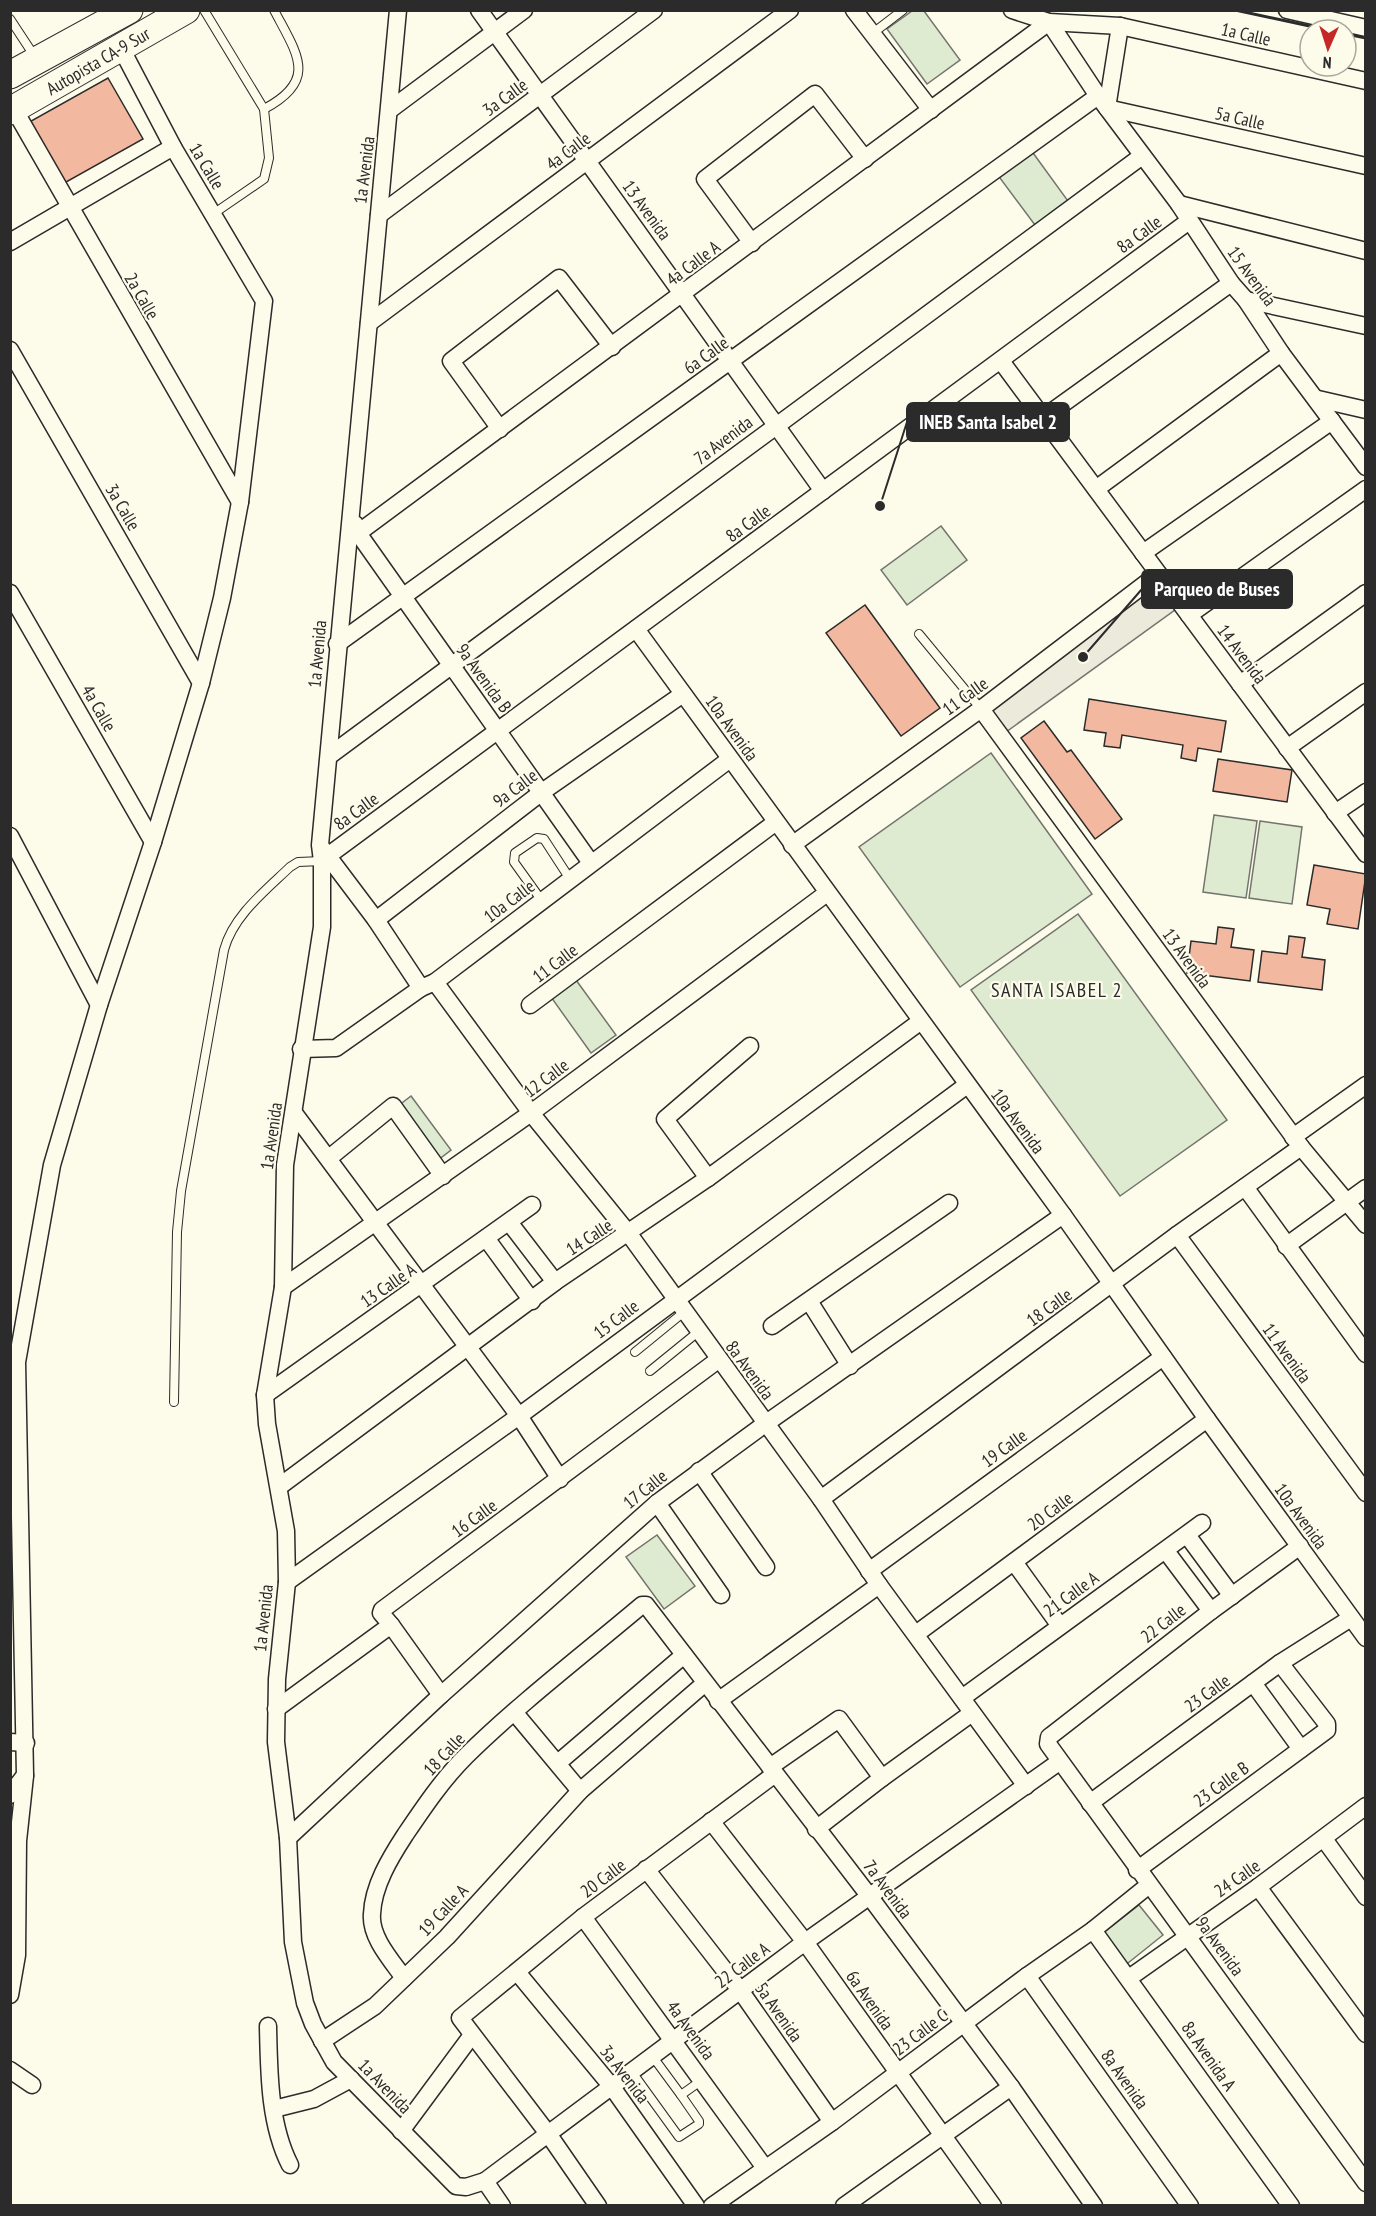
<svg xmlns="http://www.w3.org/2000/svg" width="1376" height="2216" font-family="'PT Sans Narrow',sans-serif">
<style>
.green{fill:#deebd1;stroke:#74746e;stroke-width:1.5}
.parking{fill:#eceadb;stroke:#74746e;stroke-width:1.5}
.building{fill:#f2b8a0;stroke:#2b2b2b;stroke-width:1.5}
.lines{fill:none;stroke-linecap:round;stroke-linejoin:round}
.service-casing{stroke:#2b2b2b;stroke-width:10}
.minor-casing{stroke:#2b2b2b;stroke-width:19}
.trunk-casing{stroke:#2b2b2b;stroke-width:29}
.service{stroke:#fdfbea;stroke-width:8}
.minor{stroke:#fdfbea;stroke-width:16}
.trunk{stroke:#fdfbea;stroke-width:27}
.wall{stroke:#2b2b2b;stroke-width:3}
.labels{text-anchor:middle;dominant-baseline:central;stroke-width:4.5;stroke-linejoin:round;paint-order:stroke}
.street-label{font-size:18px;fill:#2b2b2b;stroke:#fdfbea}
.neighbourhood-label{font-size:20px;letter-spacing:1.5px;fill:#2b2b2b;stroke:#fdfbea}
.leader{fill:none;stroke:#2b2b2b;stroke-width:2}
.callout-dot{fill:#2b2b2b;stroke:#fdfbea;stroke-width:2}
.callout{fill:#2b2b2b;stroke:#2b2b2b;stroke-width:2}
.callout-label{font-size:20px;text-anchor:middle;font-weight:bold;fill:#fff}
</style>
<rect width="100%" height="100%" fill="#fdfbea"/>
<g class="green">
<polygon points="912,11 924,11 960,60 927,84 887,29"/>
<polygon points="1028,146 1068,201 1035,225 994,170"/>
<polygon points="941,526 967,560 907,605 881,570"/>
<polygon points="991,753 1092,894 960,987 859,847"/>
<polygon points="1214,815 1257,821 1246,898 1203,892"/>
<polygon points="1260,821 1302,827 1292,904 1249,898"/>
<polygon points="1078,914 1227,1120 1120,1196 971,990"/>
<polygon points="576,980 616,1035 591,1053 551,997"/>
<polygon points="411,1096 451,1150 429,1167 389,1113"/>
<polygon points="657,1535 695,1586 664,1609 626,1557"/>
<polygon points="1139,1905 1163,1935 1123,1967 1099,1936"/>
</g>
<polygon class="parking" points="1160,581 1179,607 1006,732 987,707"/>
<g class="building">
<polygon points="108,78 143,139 59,186 24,125"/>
<polygon points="865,605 940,708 901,736 826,633"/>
<polygon points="1089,699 1226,721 1221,752 1198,748 1196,761 1181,758 1183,745 1122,735 1120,748 1104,746 1106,733 1084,730"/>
<polygon points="1044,721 1067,752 1071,750 1122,819 1095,839 1021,738"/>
<polygon points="1218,759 1292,770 1287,802 1213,791"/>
<polygon points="1314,865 1366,874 1358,929 1327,924 1330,909 1307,905"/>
<polygon points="1218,927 1234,929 1231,947 1254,950 1250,981 1187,973 1191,941 1216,944"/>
<polygon points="1289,936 1305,938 1302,957 1325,960 1322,990 1258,982 1262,951 1287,954"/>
</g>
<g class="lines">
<defs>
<g id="service">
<polyline points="204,10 264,109 269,158 264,179 213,214"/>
<polyline points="10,19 35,57"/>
<polyline points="873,33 903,10"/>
<path d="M264,109C319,80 297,54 274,10"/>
<polyline points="919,634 981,709"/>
<polyline points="542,901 514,862 515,853 537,838 544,839 570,879"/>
<polyline points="635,1352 684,1312"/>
<polyline points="650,1371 698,1332"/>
<path d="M174,1402L177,1232L181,1191L224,950C233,916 265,891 290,867L298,862L322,861"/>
<polyline points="653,2057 681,2095"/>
<polyline points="632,2072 679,2137 699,2124 699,2121 681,2095 702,2080"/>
</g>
<g id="minor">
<polyline points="398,10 320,845 322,861 322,927 285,1165 283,1287 265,1395 267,1424 286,1531 287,1582 277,1679 276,1742 288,1838 293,1942 305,2003 313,2024 334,2062 456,2186 466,2187 485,2181 502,2206"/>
<polyline points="479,10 823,491"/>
<polyline points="854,10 931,110"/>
<polyline points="1012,10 1049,22 1120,26 1366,81"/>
<polyline points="1287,10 1366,28"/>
<polyline points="1120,26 1107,108 1366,166"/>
<polyline points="14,109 240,502"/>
<polyline points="391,109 524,10"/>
<polyline points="1179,204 1366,251"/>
<polyline points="379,215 654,10"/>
<polyline points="10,242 173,147"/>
<polyline points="752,243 705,179 815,94 865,159"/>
<polyline points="1246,300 1366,326"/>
<polyline points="369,323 790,10"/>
<polyline points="10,350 201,683"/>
<polyline points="1001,361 1366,854"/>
<polyline points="1318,399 1366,410"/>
<polyline points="1043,418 1231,283"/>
<polyline points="500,429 451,361 559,278 612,347"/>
<polyline points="1096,489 1281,353"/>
<polyline points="355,524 358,533 591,863"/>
<polyline points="358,533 1049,22 1098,96 1179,204 1231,283 1246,300 1281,353 1366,467"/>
<polyline points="1143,553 1332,421"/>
<polyline points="10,593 153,842"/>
<polyline points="1189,615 1366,489"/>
<polyline points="636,629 1063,1215 1207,1419 1366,1638"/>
<polyline points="337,644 1098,96"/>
<polyline points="1240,684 1366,593"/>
<polyline points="981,709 1301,1147 1366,1225"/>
<polyline points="1287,748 1366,692"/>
<polyline points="329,756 1142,156"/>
<polyline points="1335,813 1366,792"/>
<polyline points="10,836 99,1005"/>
<polyline points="792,845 981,709 1158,574"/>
<polyline points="321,847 376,920 421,988"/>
<polyline points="329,855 1189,221"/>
<polyline points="376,920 542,792 683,694"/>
<polyline points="435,982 531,1113 629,1234 821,1499 879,1585 1026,1786"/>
<polyline points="530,1005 776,822"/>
<polyline points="301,1049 336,1048 421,988 435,982 730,759"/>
<polyline points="294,1113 519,1416 560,1479"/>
<polyline points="1293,1137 1366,1085"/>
<polyline points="329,1158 393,1106 443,1176"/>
<polyline points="708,1178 665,1119 750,1046"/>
<polyline points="1245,1187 1366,1354"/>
<polyline points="509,1222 555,1282"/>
<polyline points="1177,1235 1366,1493"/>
<polyline points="486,1238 532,1301"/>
<polyline points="1286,1246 1366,1188"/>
<polyline points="283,1287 531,1113 827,893"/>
<polyline points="809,1301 850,1366"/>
<polyline points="772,1326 949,1203"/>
<polyline points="265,1395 532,1205"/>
<polyline points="699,1471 766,1567"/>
<polyline points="280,1486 555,1282 708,1178 921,1021"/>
<polyline points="821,1499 1177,1235 1301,1147"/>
<polyline points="657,1503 721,1595"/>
<polyline points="1187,1535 1232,1596"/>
<polyline points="1300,1546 1211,1611 1053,1734 1049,1737 1048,1744 1366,2183"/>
<polyline points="1166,1551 1211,1611"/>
<polyline points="1014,1562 1060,1626"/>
<polyline points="869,1571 1163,1357"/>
<polyline points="287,1582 519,1416 967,1085"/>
<polyline points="391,1625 441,1695"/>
<polyline points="916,1634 1207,1419"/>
<polyline points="1253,1683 1301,1749"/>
<polyline points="962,1698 1202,1523"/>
<polyline points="718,1701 879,1585"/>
<polyline points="276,1709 391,1625 381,1613 382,1610 718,1360"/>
<polyline points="515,1713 580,1791"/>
<polyline points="10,1742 26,1743"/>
<polyline points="559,1762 684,1655"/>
<polyline points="770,1767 839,1719 882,1778"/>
<polyline points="10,1795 25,1775 17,1362 52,1165 99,1005 153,842 201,683 222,598 240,502 264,301 173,147 121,48"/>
<polyline points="1090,1803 1280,1663 1351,1618"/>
<polyline points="711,1821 805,1942 993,2206"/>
<polyline points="816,1829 882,1778 972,1713"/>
<polyline points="288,1838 441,1695 657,1503 765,1424 1063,1215"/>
<polyline points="1324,1839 1366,1897"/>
<polyline points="646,1869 740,1990 832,2122"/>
<polyline points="1137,1870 1327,1730 1327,1724 1280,1663"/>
<polyline points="1258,1887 1366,2034"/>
<polyline points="583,1917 765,2168"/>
<polyline points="1093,1930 1291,2206"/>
<polyline points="517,1972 612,2087 696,2206"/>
<polyline points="1027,1976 1190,2206"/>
<path d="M404,1978C391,1960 370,1937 372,1914C373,1886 390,1858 405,1835C424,1807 442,1780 466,1756C521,1702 584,1654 642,1605H646L870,1897L1011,2087L1094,2206"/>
<polyline points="1129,1978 1258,1887 1366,1806"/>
<polyline points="10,1995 17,1955 18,1841 25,1776"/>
<path d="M268,2026C269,2072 269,2124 290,2165"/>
<polyline points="322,2041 375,2006 447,1937 580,1791 704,1684"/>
<polyline points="10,2070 32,2085"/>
<polyline points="274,2109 314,2099 351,2079"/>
<polyline points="401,2131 472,2035"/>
<polyline points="485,2181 805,1942 1059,1762"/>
<polyline points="598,2206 549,2135 460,2018 583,1917 775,1774"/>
<polyline points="712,2206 832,2122 1027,1976 1093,1930 1149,1885"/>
<polyline points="844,2206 1011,2087"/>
</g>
<g id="trunk">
<polyline points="10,75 129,10"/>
<polyline points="10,111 186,10"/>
</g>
</defs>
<use href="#service" class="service-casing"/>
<use href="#minor" class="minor-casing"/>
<use href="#trunk" class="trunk-casing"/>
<use href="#service" class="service"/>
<use href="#minor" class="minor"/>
<use href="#trunk" class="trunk"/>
<g class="wall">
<polyline points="1235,10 1328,30"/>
<polyline points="1346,34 1366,38"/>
</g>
</g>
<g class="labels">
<g class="street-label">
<text transform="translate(1246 34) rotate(13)">1a Calle</text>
<text transform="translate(98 61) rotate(-30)">Autopista CA-9 Sur</text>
<text transform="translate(505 97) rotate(-36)">3a Calle</text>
<text transform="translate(1240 118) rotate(13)">5a Calle</text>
<text transform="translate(568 151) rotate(-37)">4a Calle</text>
<text transform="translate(207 166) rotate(59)">1a Calle</text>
<text transform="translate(364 170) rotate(-83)">1a Avenida</text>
<text transform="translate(647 210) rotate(54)">13 Avenida</text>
<text transform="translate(1139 234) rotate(-36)">8a Calle</text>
<text transform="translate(693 263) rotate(-37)">4a Calle A</text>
<text transform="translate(1252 276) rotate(54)">15 Avenida</text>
<text transform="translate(142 296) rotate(60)">2a Calle</text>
<text transform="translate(706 355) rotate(-36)">6a Calle</text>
<text transform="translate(723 440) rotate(-37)">7a Avenida</text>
<text transform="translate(123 507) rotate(60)">3a Calle</text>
<text transform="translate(748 523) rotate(-36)">8a Calle</text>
<text transform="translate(317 654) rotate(-85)">1a Avenida</text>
<text transform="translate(1242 654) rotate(53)">14 Avenida</text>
<text transform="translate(484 678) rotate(54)">9a Avenida B</text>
<text transform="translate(965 696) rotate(-36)">11 Calle</text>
<text transform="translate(99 708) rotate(60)">4a Calle</text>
<text transform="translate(732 728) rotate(54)">10a Avenida</text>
<text transform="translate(515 788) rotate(-37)">9a Calle</text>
<text transform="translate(356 811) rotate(-36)">8a Calle</text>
<text transform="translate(509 901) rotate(-37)">10a Calle</text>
<text transform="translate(1187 958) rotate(54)">13 Avenida</text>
<text transform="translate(555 963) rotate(-37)">11 Calle</text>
<text transform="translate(546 1078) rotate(-37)">12 Calle</text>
<text transform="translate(1018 1121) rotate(53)">10a Avenida</text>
<text transform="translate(271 1136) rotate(-82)">1a Avenida</text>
<text transform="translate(589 1237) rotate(-33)">14 Calle</text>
<text transform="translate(388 1285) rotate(-35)">13 Calle A</text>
<text transform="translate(1049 1307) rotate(-36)">18 Calle</text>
<text transform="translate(616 1319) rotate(-37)">15 Calle</text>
<text transform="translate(1287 1353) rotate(54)">11 Avenida</text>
<text transform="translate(750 1370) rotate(54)">8a Avenida</text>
<text transform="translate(1004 1448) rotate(-36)">19 Calle</text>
<text transform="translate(645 1489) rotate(-39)">17 Calle</text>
<text transform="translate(1050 1511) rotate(-37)">20 Calle</text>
<text transform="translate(1301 1516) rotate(54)">10a Avenida</text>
<text transform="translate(474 1518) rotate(-36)">16 Calle</text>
<text transform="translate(1071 1594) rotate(-36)">21 Calle A</text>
<text transform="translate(263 1618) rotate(-84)">1a Avenida</text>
<text transform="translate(1163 1623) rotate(-38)">22 Calle</text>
<text transform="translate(1207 1693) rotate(-36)">23 Calle</text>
<text transform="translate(444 1754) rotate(-47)">18 Calle</text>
<text transform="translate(1221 1784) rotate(-36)">23 Calle B</text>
<text transform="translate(603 1878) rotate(-37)">20 Calle</text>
<text transform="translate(1237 1878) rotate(-35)">24 Calle</text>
<text transform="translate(888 1889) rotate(53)">7a Avenida</text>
<text transform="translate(443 1910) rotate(-47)">19 Calle A</text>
<text transform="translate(1220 1946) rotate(54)">9a Avenida</text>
<text transform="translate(742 1965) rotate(-37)">22 Calle A</text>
<text transform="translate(870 2000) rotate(55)">6a Avenida</text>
<text transform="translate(779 2012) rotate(55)">5a Avenida</text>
<text transform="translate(691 2030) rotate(54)">4a Avenida</text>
<text transform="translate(920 2032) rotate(-37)">23 Calle C</text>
<text transform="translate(1209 2056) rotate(55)">8a Avenida A</text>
<text transform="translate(625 2074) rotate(52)">3a Avenida</text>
<text transform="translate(1125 2079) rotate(55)">8a Avenida</text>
<text transform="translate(385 2086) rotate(46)">1a Avenida</text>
</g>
<g class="neighbourhood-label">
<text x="1057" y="990">SANTA ISABEL 2</text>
</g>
</g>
<path class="leader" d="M880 506L907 422M1083 657L1142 589"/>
<g class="callout-dot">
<circle cx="880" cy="506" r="6"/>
<circle cx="1083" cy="657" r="6"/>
</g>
<g class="callout">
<rect x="907" y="403" width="162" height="38" rx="6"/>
<rect x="1142" y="570" width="150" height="38" rx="6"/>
</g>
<g class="callout-label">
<text x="988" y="429">INEB Santa Isabel 2</text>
<text x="1217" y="596">Parqueo de Buses</text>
</g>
<rect width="1376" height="2216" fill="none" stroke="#2b2b2b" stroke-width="24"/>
<g transform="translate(1328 48) rotate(183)"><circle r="28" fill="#fdfbea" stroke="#a9a89e" stroke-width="1.5"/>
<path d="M0-4.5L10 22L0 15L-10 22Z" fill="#c62828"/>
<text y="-9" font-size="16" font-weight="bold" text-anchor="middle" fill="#2b2b2b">N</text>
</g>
</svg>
